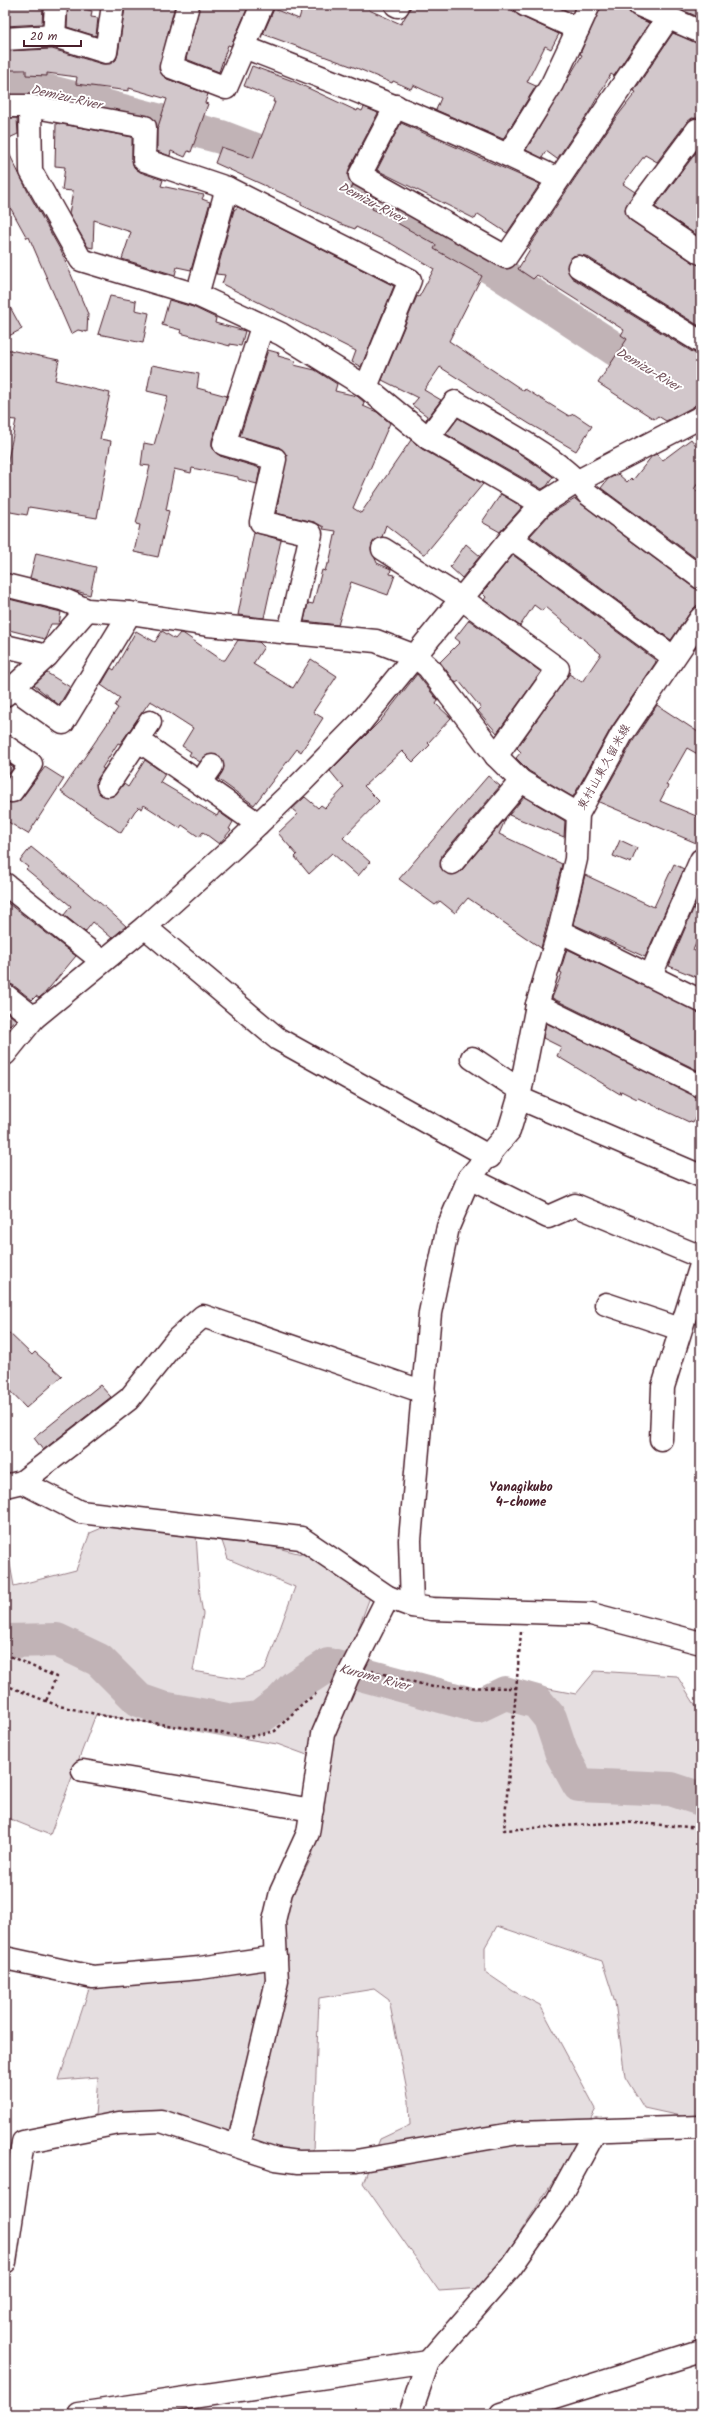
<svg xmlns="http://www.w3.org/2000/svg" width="706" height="2419" font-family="Kalam,'Klee One',sans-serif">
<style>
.green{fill:#e5dee0;stroke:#987e86}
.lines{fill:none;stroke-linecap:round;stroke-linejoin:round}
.river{stroke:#c1b3b6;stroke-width:34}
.building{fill:#d2c7cb;stroke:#4a1f2b}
.minor-casing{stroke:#4a1f2b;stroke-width:25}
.major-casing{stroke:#4a1f2b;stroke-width:25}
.path{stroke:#4a1f2b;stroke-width:2.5;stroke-dasharray:3 3;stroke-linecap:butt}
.minor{stroke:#fff;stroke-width:22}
.major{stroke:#fff;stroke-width:22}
.labels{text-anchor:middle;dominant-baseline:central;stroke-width:4;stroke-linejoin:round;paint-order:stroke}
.street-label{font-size:12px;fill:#4a1f2b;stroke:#fff}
.water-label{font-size:13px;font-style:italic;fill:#74535c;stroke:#fff}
.neighbourhood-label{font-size:13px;font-weight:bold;fill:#4a1f2b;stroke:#fff}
</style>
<rect width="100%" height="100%" fill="#fff"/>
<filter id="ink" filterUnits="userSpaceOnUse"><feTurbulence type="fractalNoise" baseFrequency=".025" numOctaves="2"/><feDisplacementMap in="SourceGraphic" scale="8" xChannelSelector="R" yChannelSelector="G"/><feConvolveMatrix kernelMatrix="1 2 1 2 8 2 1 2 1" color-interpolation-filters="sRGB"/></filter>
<g filter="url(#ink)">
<polygon class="green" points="109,1525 196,1534 200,1596 203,1614 193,1671 242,1679 265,1670 295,1587 228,1559 221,1538 253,1542 310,1556 370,1597 350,1651 367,1661 475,1695 523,1684 576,1694 595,1671 677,1676 701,1714 701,2115 694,2119 644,2108 625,2077 615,2002 602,1961 497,1926 485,1947 485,1972 513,1991 540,2005 596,2109 571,2154 484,2288 439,2291 363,2183 380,2139 410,2125 409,2101 389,2000 374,1989 319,1998 313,2151 285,2153 158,2114 95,2116 98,2077 59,2080 90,1986 284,1962 282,1913 312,1857 329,1763 277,1744 96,1714 50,1835 5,1817 5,1537 14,1586 76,1570 90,1533"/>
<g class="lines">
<g class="river">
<polyline points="5,86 43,90 221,137 314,172 492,268 615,349 701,402"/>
<polyline points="5,1641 57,1640 99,1660 139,1700 162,1708 233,1721 259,1718 281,1701 294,1687 328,1665 478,1706 505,1693 537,1702 550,1718 562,1754 579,1785 671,1789 701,1799"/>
</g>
</g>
<g class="building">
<polygon points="5,5 43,5 42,24 5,26"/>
<polygon points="68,5 92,11 91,17 98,18 96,36 67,27"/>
<polygon points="140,5 175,5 159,70 167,79 208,94 205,103 208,104 191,152 188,151 185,157 171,151 170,156 157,151 157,130 167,99 129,88 129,91 76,84 77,77 47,73 47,76 26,75 26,70 5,70 5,51 52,49 102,64 110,64 116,60 118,54 125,8 140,9"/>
<polygon points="200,5 246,5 248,7 231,46 228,45 219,72 186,59"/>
<polygon points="303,5 371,5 369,10 401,24 412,5 495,5 508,11 509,8 520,16 559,34 551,49 545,46 527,82 536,86 503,139 436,110 441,98 413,85 411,89 393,81 392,83 359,69 263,34 274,9 299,19"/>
<polygon points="601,5 622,5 634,16 649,23 614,76 611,74 589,112 557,159 546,151 542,158 526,150 582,55 580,54"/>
<polygon points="684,5 701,5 701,18 682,10"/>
<polygon points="673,33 701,44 701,119 692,118 687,122 657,162 645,155 623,184 635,192 625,209 630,220 694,263 701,265 701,327 586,256 579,255 573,256 567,267 572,278 694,353 701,354 701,399 693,407 666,421 658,416 654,419 598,383 627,339 621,335 624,330 537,275 533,279 518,269 530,249 528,248 613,122 636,92 634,91"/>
<polygon points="252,66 293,81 357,111 358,109 362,111 364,107 378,113 349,169 348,176 353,185 348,195 373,206 372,209 393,218 392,220 436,245 434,249 482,276 449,341 524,391 525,389 569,416 574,414 592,426 576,451 528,423 440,367 424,390 441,400 426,420 427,416 412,405 418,398 382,380 417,296 419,297 434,269 392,244 356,227 355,229 341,224 301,205 301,202 215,163 221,147 253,158 275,102 273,102 274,98 244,86"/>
<polygon points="5,118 17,118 18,134 5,140"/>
<polygon points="56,123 132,137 132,160 134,167 140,172 163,180 161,186 204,195 202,199 210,202 191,270 177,267 175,275 122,259 131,232 94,220 93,248 88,247 69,214 73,191 62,190 65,167 55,166"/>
<polygon points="401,123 540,184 507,233 478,214 475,219 377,170"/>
<polygon points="5,145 28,192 61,251 88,314 87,332 78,330 71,334 29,237 27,238 5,198"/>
<polygon points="701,146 701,238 655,207"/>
<polygon points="238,207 394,286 361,367 352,362 356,351 222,284 225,275 216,274 234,210"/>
<polygon points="110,296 136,301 135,310 149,313 143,343 98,334"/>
<polygon points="5,298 22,329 5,338"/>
<polygon points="169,300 193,307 216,318 215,323 245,331 241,346 230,344 230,346 180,333 181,330 162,325"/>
<polygon points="5,349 59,360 55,380 110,393 100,439 111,441 97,518 29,507 27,515 5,511 5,475 16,420 5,419"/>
<polygon points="268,350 279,353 278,356 296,361 294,365 315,370 337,384 335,391 357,396 364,402 363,406 377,412 390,423 353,508 361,513 411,440 422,449 483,484 425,554 423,554 386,525 382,537 373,542 371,549 377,563 391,569 390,574 395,575 388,595 351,582 338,625 304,621 308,603 313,604 322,570 325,571 327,564 329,564 336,531 323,529 324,527 314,522 276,513 287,455 279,447 240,436"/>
<polygon points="152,365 199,374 197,388 227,396 212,440 212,447 220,456 260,468 257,484 238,479 238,477 202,470 192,468 191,473 174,469 166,510 169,511 158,557 134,552 140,525 136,524 150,466 141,465 144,443 154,445 168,396 147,391"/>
<polygon points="458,418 520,454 553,477 547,486 542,489 446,434"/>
<polygon points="691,439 701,452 701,479 694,489 701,494 701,562 601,488 608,479 618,474 627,482 631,478 633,480 652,456 656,454 663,460"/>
<polygon points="501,494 522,507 500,532 482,522"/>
<polygon points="575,499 694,588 701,590 701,601 691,611 671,640 530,536 550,514"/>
<polygon points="254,532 281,540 264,618 238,615"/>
<polygon points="466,544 480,556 462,578 450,567"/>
<polygon points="36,553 96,567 90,595 30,578"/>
<polygon points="513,555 654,659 656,662 611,728 573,797 529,771 516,758 521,752 517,748 569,674 582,682 601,654 545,607 542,611 534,605 520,626 484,600 486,597 482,593"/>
<polygon points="5,598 61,612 59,624 51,624 45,639 5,629"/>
<polygon points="469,620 541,672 497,733 478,711 481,708 459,681 456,683 440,662 460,642 455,638"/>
<polygon points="136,631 155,642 162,631 175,639 180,633 184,634 222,660 225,660 238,640 259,642 264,647 253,664 293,688 311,659 337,676 313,712 323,718 301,752 297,749 254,805 218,779 224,767 220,756 207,755 200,762 189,755 191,752 182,746 193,728 154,703 150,701 120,744 118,743 102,768 104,769 96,784 101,795 113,796 124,784 128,787 145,760 165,774 160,782 217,816 219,812 233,822 229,829 231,830 219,844 203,832 199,837 182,825 180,828 144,805 142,809 139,807 135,811 121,833 61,792 118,708 115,706 120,698 101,685 111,668 114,670"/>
<polygon points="47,673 70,687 59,705 34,685"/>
<polygon points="417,674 438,701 436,704 451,718 428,743 430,745 413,762 402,751 364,786 379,801 343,838 370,862 358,876 332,853 309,874 295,857 297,855 278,833 298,814 292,809 305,797 318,808 321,805 325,808 344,788 330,771 381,720"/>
<polygon points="657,705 701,734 701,756 687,748 666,785 668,786 660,801 701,818 701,845 599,802 633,741"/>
<polygon points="5,761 14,767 5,779"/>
<polygon points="45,767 64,779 28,834 5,820 5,801 11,803 22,798"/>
<polygon points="488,776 500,786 442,855 440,867 449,875 461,871 506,818 499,834 562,864 541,948 468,898 455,913 440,901 435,905 399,879"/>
<polygon points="524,797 565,821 564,837 509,815"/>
<polygon points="620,840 637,848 631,863 613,856"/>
<polygon points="31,847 105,907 126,926 112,938 93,922 85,932 64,915 71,906 26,869 28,867 20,861"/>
<polygon points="674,864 684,869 645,957 573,924 585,875 654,907"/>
<polygon points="701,891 701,933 693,950 701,954 701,979 669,966"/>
<polygon points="5,901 76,956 45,993 39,998 36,996 32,1000 13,985 5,983"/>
<polygon points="567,949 701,1013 701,1072 552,998 562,973 560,972"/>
<polygon points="5,1011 15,1019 5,1031"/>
<polygon points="546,1023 701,1098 701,1107 693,1122 690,1121 689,1122 638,1098 637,1099 621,1091 620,1094 557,1056 561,1047 543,1038"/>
<polygon points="5,1329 32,1355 35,1352 62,1376 26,1408 5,1386"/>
<polygon points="100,1385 111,1397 43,1450 34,1438"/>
</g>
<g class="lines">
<defs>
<g id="minor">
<polyline points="188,5 171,67 226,88 244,47"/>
<path d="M262,5L244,47C350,88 456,129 558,179"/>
<polyline points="396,5 398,6"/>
<polyline points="525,5 578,29 589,5"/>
<polyline points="639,5 701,32"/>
<polyline points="54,36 56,5"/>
<polyline points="5,39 54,36 106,52 113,5"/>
<polyline points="5,106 30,106 145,127 144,160 227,188"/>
<polyline points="30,106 31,171 81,260 197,295 281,334 366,387 428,438 542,504"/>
<polyline points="396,106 360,175 506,257 668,18"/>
<polyline points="701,133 697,130 637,210 701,253"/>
<polyline points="508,155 552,84 578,29"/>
<polyline points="579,267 701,342"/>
<polyline points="197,295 227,188 410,280 366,387"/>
<polyline points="262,327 224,444 275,459 261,522 311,534 289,633"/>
<path d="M428,438L455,402C495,426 561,458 588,494L701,578"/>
<polyline points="511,538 673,657"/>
<polyline points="383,549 462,599 558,669 496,756"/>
<polyline points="5,585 62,599 87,610 130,613 208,625 376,641 415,656 428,667 496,756 521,781 578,814"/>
<polyline points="5,646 47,656"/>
<polyline points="14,688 63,723 130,613"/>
<polyline points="5,695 47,656 87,610"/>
<polyline points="138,740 258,824"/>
<polyline points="5,746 31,764 12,791"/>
<polyline points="200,783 212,766"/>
<polyline points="108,785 150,722"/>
<polyline points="452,863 521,781"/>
<polyline points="5,884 102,961"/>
<polyline points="145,927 278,1039 490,1157"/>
<polyline points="559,931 701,1001"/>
<polyline points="651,975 701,860"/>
<polyline points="5,995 34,1018"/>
<polyline points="5,1054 34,1018 145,927 234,847 299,785 361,722 511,538 542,504 578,481 701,417"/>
<polyline points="472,1058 520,1090"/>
<polyline points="519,1098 701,1176"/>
<polyline points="469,1178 548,1217 575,1205 701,1257"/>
<polyline points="606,1304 680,1329"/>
<polyline points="661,1439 663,1387 701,1265"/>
<polyline points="22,1482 129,1399 177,1339 203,1316 424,1392"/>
<polyline points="5,1486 22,1482 80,1512 301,1538 388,1597 412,1606 432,1609 591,1614 701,1643"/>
<polyline points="412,1606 410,1540 430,1313 448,1227 469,1178 509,1131 519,1098 537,1005 701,1086"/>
<polyline points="83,1771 312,1810"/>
<polyline points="5,1958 93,1977 200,1968 276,1957"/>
<polyline points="238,2146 277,1981 274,1921 281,1892 308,1833 323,1734 348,1676 388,1597"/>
<polyline points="5,2262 23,2142 119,2123 161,2121 276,2159 298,2162 356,2161 518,2133 701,2127"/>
<polyline points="78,2414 428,2362"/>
<polyline points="410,2414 428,2362 511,2267 556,2203 596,2130"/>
<polyline points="501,2414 701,2351"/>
</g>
<polyline id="major" points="537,1005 559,931 576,859 578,814 622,734 701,618"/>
</defs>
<use href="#minor" class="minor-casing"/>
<use href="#major" class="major-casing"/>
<g class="path">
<polyline points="521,1632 504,1830 623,1822 701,1828"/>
<polyline points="5,1654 56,1677 46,1701"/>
<polyline points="372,1671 433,1687 517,1688"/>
<polyline points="5,1685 59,1706 105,1716 249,1737 275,1731 302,1704 317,1693"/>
</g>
<use href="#minor" class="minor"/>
<use href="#major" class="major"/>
</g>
</g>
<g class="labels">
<g class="street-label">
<text transform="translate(604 767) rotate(-61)">東村山東久留米線</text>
</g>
<g class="water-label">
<text transform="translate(66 98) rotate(13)">Demizu-River</text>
<text transform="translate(371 203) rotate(28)">Demizu-River</text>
<text transform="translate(648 370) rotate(31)">Demizu-River</text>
<text transform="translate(374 1678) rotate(15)">Kurome River</text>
</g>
<g class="neighbourhood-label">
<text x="521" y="1487">Yanagikubo<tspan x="521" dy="15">4-chome</tspan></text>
</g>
</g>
<rect width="706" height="2419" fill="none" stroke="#fff" stroke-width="20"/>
<rect x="10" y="10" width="686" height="2399" fill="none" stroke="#4a1f2b" stroke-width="1.5" filter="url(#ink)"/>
<path d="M24 40v6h57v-6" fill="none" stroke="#4a1f2b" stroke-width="2"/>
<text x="30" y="40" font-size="12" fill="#4a1f2b" stroke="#ffffff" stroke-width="3" paint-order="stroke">20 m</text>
</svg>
